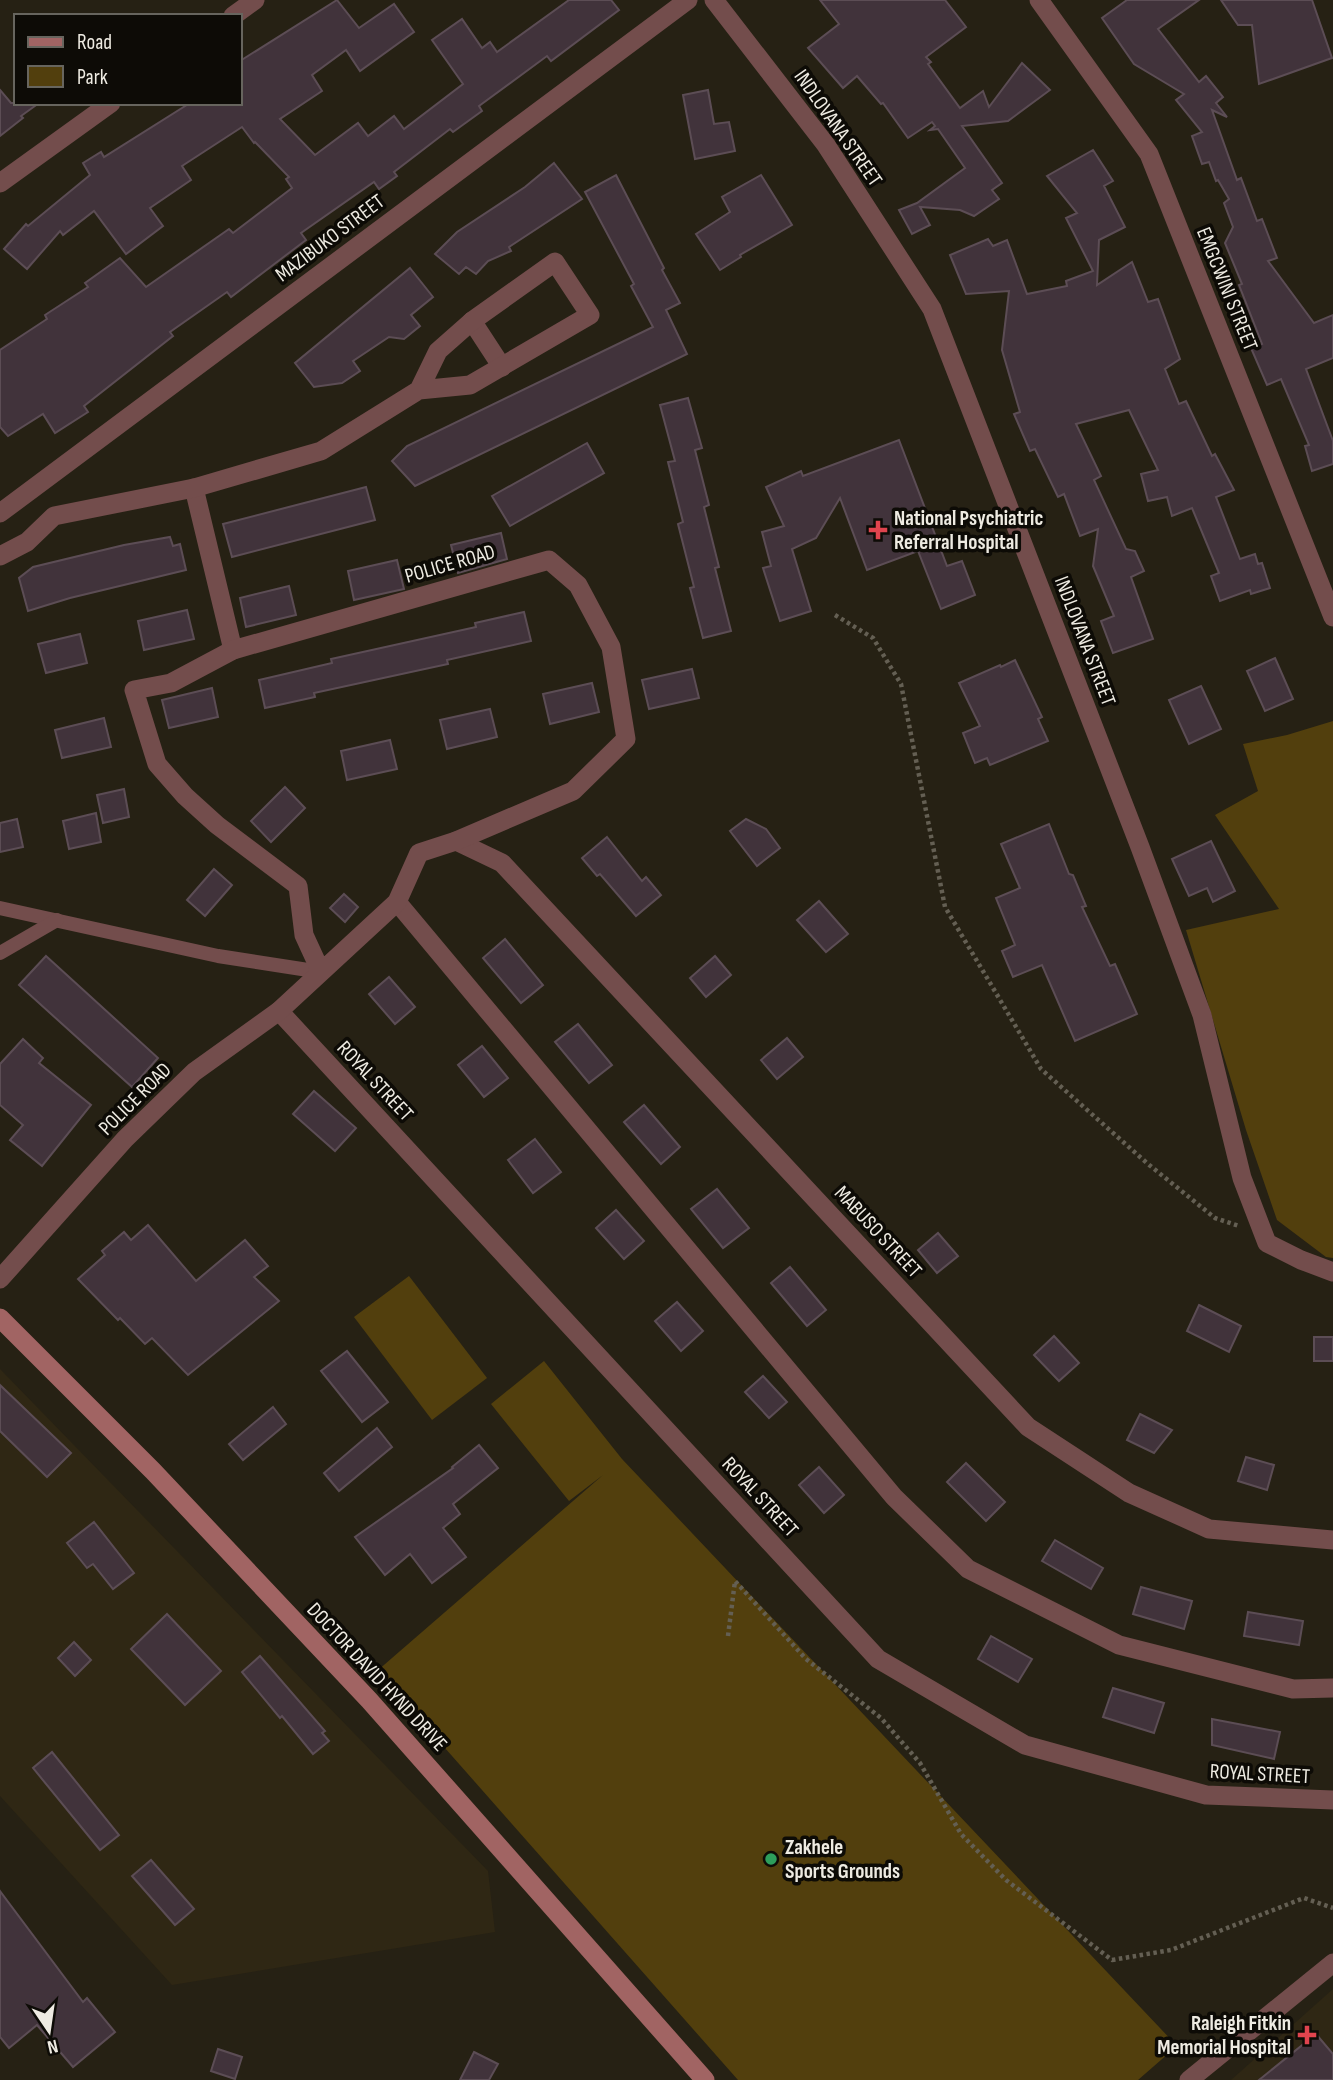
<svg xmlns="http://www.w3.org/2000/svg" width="1333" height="2080" font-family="'Sofia Sans Condensed',sans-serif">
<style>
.built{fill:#2f2714}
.green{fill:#523f0d}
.building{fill:#41333b;stroke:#5c4d55;stroke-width:2}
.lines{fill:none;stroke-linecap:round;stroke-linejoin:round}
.path{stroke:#645f53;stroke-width:4.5;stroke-dasharray:3.5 3.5;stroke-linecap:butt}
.service{stroke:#734d4c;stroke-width:14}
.minor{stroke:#734d4c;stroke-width:19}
.secondary{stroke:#a16463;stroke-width:19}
.health-dot{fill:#e0444e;stroke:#0d0b06;stroke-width:2.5}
.leisure-dot{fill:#2e9e5b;stroke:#0d0b06;stroke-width:2.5}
.labels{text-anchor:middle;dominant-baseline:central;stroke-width:7;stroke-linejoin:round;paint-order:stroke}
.street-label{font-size:21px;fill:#eeebe2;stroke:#0d0b06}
.poi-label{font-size:21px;font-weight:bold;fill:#eeebe2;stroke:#0d0b06;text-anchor:start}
</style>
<rect width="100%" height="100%" fill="#262114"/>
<g class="built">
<polygon points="0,1369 488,1871 495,1932 172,1985 0,1796"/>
<polygon points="1333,1989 1333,2080 1231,2080"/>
</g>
<g class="green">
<polygon points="1333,721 1333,1258 1326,1257 1277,1220 1246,1130 1186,930 1279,909 1215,815 1258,791 1243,744 1287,735"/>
<polygon points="409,1276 487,1378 432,1420 354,1317"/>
<polygon points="544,1361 622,1459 1177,2046 1138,2080 738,2080 377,1671 603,1475 569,1501 491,1404"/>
</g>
<g class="building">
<polygon points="337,0 359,28 394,4 414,32 360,71 346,50 312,75 322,91 280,119 315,155 358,123 368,136 394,116 404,129 463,84 432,40 462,19 482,48 490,42 497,52 569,0 611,0 619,10 551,61 547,56 479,106 482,111 453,132 450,129 394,172 397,176 379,189 374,182 301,233 306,240 231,297 227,292 170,332 173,336 84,406 88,412 55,433 43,414 8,436 0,427 0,350 47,319 45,315 88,287 85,283 120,258 146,287 229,229 233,233 292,188 286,179 289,177 255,142 254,143 242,127 182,166 191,180 150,208 163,226 126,254 94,211 63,235 60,231 27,269 4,249 26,224 28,226 90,175 83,163 101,152 104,157 190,103 240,103 240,61"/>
<polygon points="820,0 945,0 966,27 926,57 931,62 928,64 960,108 983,91 989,107 1022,63 1050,90 1008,121 962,126 1002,183 992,190 999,199 974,216 960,210 920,207 930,225 912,234 899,210 917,203 965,168 938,129 930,130 935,126 932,122 908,138 883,103 881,104 857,76 843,88 808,48 839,24"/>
<polygon points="1127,0 1199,0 1158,29 1199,82 1206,76 1223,97 1216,103 1227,117 1212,110 1237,180 1241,178 1257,221 1262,219 1277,258 1268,261 1314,323 1333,315 1333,358 1306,369 1333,441 1333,464 1312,471 1305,446 1309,445 1281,379 1267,385 1251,348 1262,344 1239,285 1242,284 1225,243 1233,227 1224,203 1229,199 1218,180 1216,181 1209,162 1202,164 1192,136 1202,132 1176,100 1184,94 1134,64 1102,18"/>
<polygon points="1221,0 1312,0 1332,58 1259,84 1252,25 1238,25"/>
<polygon points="0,90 11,103 39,103 21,116 23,118 0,136"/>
<polygon points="708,90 714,124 729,122 735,151 695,159 683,95"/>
<polygon points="1093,150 1113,181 1104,186 1125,227 1099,240 1097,285 1132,262 1148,302 1158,299 1180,359 1165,369 1179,404 1186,401 1212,456 1215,454 1234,490 1216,497 1240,559 1255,554 1258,564 1262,563 1270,588 1251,594 1250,590 1220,601 1211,576 1219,573 1192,508 1172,516 1167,497 1148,501 1141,474 1158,470 1129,410 1076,424 1101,476 1094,480 1126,549 1135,551 1144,571 1131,577 1153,639 1113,653 1101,621 1114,616 1093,566 1098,529 1080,536 1064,494 1058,497 1035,449 1030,451 1014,414 1020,412 1002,350 1009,291 966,294 950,255 988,239 993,246 1007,240 1027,294 1067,286 1066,281 1093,271 1066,218 1077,213 1047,176"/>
<polygon points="554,163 582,199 509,247 511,251 488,261 476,274 466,267 459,274 435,254 457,232 525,187"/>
<polygon points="616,175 664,268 662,270 680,303 666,310 687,354 415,486 392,461 407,446 653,327 631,286 634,284 585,192"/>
<polygon points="761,175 792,225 740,255 741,257 720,270 696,234 730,212 722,197"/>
<polygon points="410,268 433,297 411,315 420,326 404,339 389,337 353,361 360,371 342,383 314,387 295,363"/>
<polygon points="688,398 702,448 695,450 709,505 704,507 719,567 715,568 731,631 703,638 690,588 694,587 678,524 683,522 668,462 675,461 660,405"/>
<polygon points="899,440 947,566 962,561 975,595 941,609 918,551 867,570 840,498 816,538 792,549 811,611 780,621 763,568 771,566 762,532 784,526 766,487 801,471 803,476"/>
<polygon points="587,443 604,473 510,526 492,496"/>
<polygon points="366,487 375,520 232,557 223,524"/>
<polygon points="501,533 507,559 458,573 451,545"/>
<polygon points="170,537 173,546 180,544 186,570 70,598 28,611 19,578 33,567 124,545"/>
<polygon points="397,560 404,589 354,600 348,571"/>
<polygon points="289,586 296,615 246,627 240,598"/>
<polygon points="187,610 194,639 144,650 138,621"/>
<polygon points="524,612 531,641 447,660 448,664 314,693 315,697 265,708 259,680 332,663 331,659 476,627 475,623"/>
<polygon points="80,634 87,663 46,673 38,644"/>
<polygon points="1275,658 1293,699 1265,711 1247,671"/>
<polygon points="1015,660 1042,717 1038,719 1048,741 990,765 987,758 975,763 963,733 980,726 959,683 1000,665 1001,667"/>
<polygon points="692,669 699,698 649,709 642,680"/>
<polygon points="592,683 599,712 550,724 543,694"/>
<polygon points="1201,686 1221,729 1189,744 1169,700"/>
<polygon points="212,688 218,717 169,728 162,700"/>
<polygon points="490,709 497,737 447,749 440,720"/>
<polygon points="104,718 111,747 62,758 55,730"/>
<polygon points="390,740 397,769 347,780 341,751"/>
<polygon points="285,787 305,808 271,842 251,821"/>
<polygon points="124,789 129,817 103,823 97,795"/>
<polygon points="96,813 101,842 69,849 63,821"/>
<polygon points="17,819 23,847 0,852 0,823"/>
<polygon points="746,819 766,829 780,848 757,866 730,831"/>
<polygon points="1049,824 1069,874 1073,875 1086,906 1082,907 1110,966 1115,964 1137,1014 1075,1041 1042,965 1013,977 1002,951 1015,945 996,898 1020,888 1001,844"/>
<polygon points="607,837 642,881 646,877 661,895 636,916 600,874 597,876 582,858"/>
<polygon points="1211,841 1235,891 1213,902 1207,888 1189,896 1172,859"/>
<polygon points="214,869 232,885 205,916 187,900"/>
<polygon points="344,894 358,907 345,922 330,908"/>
<polygon points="819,901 848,934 826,952 797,920"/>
<polygon points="505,939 543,985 521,1003 483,958"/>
<polygon points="46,956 158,1058 132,1087 19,985"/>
<polygon points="715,956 731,975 706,997 690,978"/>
<polygon points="389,977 415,1007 395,1024 369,994"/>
<polygon points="578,1024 612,1065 589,1083 555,1042"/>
<polygon points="787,1038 803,1057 777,1079 761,1060"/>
<polygon points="23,1039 43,1058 39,1063 91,1105 42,1166 10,1140 23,1125 0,1105 0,1064"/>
<polygon points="482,1046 508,1078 484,1097 458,1065"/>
<polygon points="314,1091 356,1128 335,1151 293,1114"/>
<polygon points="644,1105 680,1147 661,1164 624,1122"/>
<polygon points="535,1139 561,1172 533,1193 508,1160"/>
<polygon points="717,1189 749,1228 723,1248 691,1209"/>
<polygon points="616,1210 644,1241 624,1259 596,1228"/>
<polygon points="148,1225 196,1281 245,1240 268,1266 254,1277 279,1301 188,1375 152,1338 145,1344 120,1318 118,1320 78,1279 105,1255 102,1251 124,1232 131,1240"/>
<polygon points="938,1233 958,1256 937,1273 918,1250"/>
<polygon points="790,1267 826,1310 807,1326 771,1283"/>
<polygon points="677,1302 703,1331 681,1351 655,1321"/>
<polygon points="1199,1305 1241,1326 1229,1352 1187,1331"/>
<polygon points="1054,1336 1079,1363 1059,1381 1034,1355"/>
<rect x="1314" y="1337" width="19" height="24"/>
<polygon points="347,1351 388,1402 362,1422 321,1371"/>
<polygon points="763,1376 787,1402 769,1418 745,1392"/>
<polygon points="0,1385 71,1453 47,1477 0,1431"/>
<polygon points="273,1407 286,1424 243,1460 229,1444"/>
<polygon points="1140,1414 1172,1430 1154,1453 1127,1440"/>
<polygon points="377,1428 392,1447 339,1491 324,1473"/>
<polygon points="479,1445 498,1468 453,1504 460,1514 443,1528 466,1557 432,1583 410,1554 385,1575 355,1537 453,1468 452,1467"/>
<polygon points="1246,1457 1274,1465 1267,1490 1238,1481"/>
<polygon points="966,1463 1005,1502 986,1521 947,1482"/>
<polygon points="819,1467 844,1495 824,1513 799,1485"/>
<polygon points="94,1522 134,1573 113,1589 93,1564 87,1568 67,1543"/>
<polygon points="1055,1540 1103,1568 1091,1589 1042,1561"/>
<polygon points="1141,1587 1192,1601 1184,1629 1133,1614"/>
<polygon points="1248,1612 1303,1621 1299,1645 1244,1636"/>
<polygon points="167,1614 221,1671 185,1705 131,1649"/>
<polygon points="991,1636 1032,1659 1018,1682 978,1659"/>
<polygon points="74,1642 91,1660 75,1676 58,1658"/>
<polygon points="260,1656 325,1731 322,1733 329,1741 313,1754 282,1716 280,1718 242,1672"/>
<polygon points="1113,1688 1164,1703 1154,1733 1103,1717"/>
<polygon points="1212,1719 1280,1732 1274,1759 1212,1745"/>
<polygon points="52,1752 119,1835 100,1850 33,1768"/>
<polygon points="151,1860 194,1909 175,1925 132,1876"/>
<polygon points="0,1891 83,2002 87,1998 115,2032 73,2067 37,2025 9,2048 0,2037"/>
<polygon points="1316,2034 1333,2054 1333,2080 1259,2080"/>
<polygon points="218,2049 242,2057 235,2079 211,2071"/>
<polygon points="474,2052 498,2064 489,2080 460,2080"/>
</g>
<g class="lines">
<g class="path">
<polyline points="835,615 873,638 901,684 945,907 1041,1069 1148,1164 1215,1218 1239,1226"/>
<polyline points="728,1636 735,1581 806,1659 881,1718 920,1763 961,1834 1006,1880 1112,1960 1171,1950 1304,1898 1333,1908"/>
</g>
<g class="service">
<polyline points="0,908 218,956 321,972"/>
<polyline points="0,953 57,920"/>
</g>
<g class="minor">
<polyline points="714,0 826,145 932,309 1140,847 1202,1015 1242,1178 1267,1243 1301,1260 1333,1272"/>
<polyline points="1039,0 1149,154 1333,617"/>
<polyline points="233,16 255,0"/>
<polyline points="0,183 111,103"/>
<polyline points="472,321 502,367"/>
<polyline points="194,488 233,650"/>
<polyline points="0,513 688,0"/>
<polyline points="0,556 27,542 54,516 194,488 321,451 419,390 470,385 590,315 555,262 472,321 438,351 419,390"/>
<polyline points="456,841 502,863 1028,1427 1129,1493 1209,1529 1333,1540"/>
<polyline points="397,902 894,1497 968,1569 1119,1645 1293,1689 1333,1688"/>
<polyline points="279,1011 878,1659 1025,1745 1206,1795 1333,1800"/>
<polyline points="0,1279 125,1139 194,1072 279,1011 397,902 419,853 456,841 573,791 626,739 611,647 578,585 549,560 233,650 171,683 134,690 157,764 185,796 217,825 298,886 304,935 321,972"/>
<polyline points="1189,2080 1333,1963"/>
</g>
<polyline class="secondary" points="0,1318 153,1471 369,1700 705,2080"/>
</g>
<g class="health-dot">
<path d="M874.5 519.5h7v7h7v7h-7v7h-7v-7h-7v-7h7z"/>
<path d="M1303.5 2024.5h7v7h7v7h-7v7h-7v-7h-7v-7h7z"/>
</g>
<circle class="leisure-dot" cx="771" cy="1859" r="7"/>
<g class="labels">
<g class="street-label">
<text transform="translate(838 128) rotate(55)">INDLOVANA STREET</text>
<text transform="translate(330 238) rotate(-37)">MAZIBUKO STREET</text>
<text transform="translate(1227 289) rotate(68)">EMGCWINI STREET</text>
<text transform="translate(450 564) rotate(-16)">POLICE ROAD</text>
<text transform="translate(1085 641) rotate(69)">INDLOVANA STREET</text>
<text transform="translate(375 1081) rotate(47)">ROYAL STREET</text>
<text transform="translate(135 1099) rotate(-45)">POLICE ROAD</text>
<text transform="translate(878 1232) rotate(47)">MABUSO STREET</text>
<text transform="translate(760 1497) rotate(47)">ROYAL STREET</text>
<text transform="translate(377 1677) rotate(47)">DOCTOR DAVID HYND DRIVE</text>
<text transform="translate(1260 1774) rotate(3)">ROYAL STREET</text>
</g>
<g class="poi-label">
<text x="894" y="518">National Psychiatric<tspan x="894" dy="24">Referral Hospital</tspan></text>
<text x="785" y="1847">Zakhele<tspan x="785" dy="24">Sports Grounds</tspan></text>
<text x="1291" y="2023" text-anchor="end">Raleigh Fitkin<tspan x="1291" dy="24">Memorial Hospital</tspan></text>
</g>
</g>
<rect x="14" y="14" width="228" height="91" fill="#0d0b06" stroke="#67655e" stroke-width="2"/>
<rect x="28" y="37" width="35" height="10" fill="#a16463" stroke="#67655e" stroke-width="2"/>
<text x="77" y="49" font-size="21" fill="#eeebe2">Road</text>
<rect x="28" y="66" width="35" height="21" fill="#523f0d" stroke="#67655e" stroke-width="2"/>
<text x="77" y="84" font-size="21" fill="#eeebe2">Park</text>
<g transform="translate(49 2031) rotate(167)" stroke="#0d0b06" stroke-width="5" paint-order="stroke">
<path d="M0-5L12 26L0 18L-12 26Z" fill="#eeebe2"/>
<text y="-10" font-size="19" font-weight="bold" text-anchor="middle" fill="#eeebe2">N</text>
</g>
</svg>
